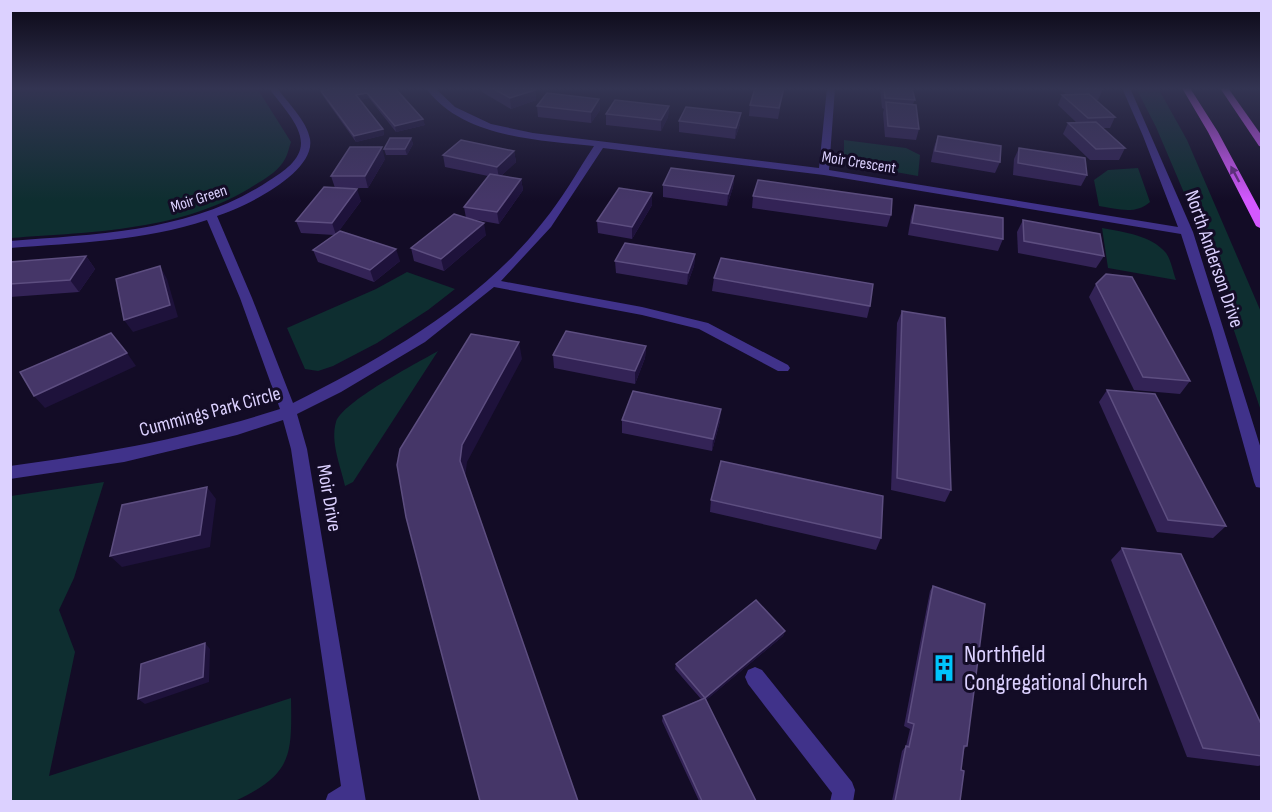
<svg xmlns="http://www.w3.org/2000/svg" width="1272" height="812" font-family="'Sofia Sans Condensed',sans-serif">
<style>
.green{fill:#0e2e30}
.lines{fill:none;stroke-linecap:round;stroke-linejoin:round}
.service{fill:#40328a;fill-rule:evenodd}
.minor{fill:#40328a;fill-rule:evenodd}
.primary{fill:#d458ff;fill-rule:evenodd}
.wall{fill:#332356}
.shaded-wall{fill:#1e123b}
.building{fill:#453668;stroke:#5d4e80;stroke-width:1.5}
.oneway{fill:#6a2e88}
.labels{text-anchor:middle;dominant-baseline:central;stroke-width:6;stroke-linejoin:round;paint-order:stroke}
.far-street-label{font-size:16px;fill:#dcd1ff;stroke:#130c26}
.street-label{font-size:20px;fill:#dcd1ff;stroke:#130c26}
.near-poi-label{font-size:24px;fill:#dcd1ff;stroke:#130c26;text-anchor:start}
</style>
<rect width="100%" height="100%" fill="#130c26"/>
<g class="green">
<path d="M11,88H257L291,142C289,147 288,154 285,159C280,169 267,178 258,183C186,231 94,232 11,238Z"/>
<polygon points="1136,88 1158,88 1187,140 1261,312 1261,411 1202,235 1156,127"/>
<polygon points="844,140 906,148 920,155 918,176 850,164 844,159"/>
<path d="M1138,168L1150,202C1136,215 1117,209 1099,206L1094,180L1108,170Z"/>
<path d="M1102,228C1123,232 1151,235 1166,253C1171,260 1173,272 1176,280L1108,268Z"/>
<polygon points="407,272 455,289 428,310 377,343 333,366 318,371 305,369 287,328 376,289"/>
<path d="M438,351L353,482L345,486C341,467 330,442 336,422C342,402 417,363 438,351Z"/>
<path d="M104,482L74,578L59,610L75,652L49,776L291,698C292,757 292,774 235,801H11V496Z"/>
</g>
<g class="lines">
<polygon class="service" points="755,667 762,670 852,782 855,790 853,802 830,802 832,793 748,684 745,677 748,670"/>
<path class="minor" d="M269,88H277C288,103 307,121 310,139C316,173 243,208 217,216L252,298L293,403C384,357 479,304 543,222C562,199 577,172 594,146C538,140 462,138 426,88H435L455,107L491,124L533,133L819,168L827,88H835L829,170L1178,227L1143,136L1122,88H1130L1193,232L1262,452V488L1256,487L1254,482L1212,331L1181,234L824,175L603,148L551,227L501,281L642,307L708,323L788,365L790,368L788,371H778L699,329L642,315L494,287L425,342L341,392L297,414L307,449L366,802H325L328,794L341,786L291,449L283,420L237,435L124,462L10,479V466C104,453 190,438 280,409L240,298L207,220C144,241 76,243 10,248V241C100,234 193,232 270,180C283,172 301,160 301,143C301,124 279,103 269,88Z"/>
<g class="primary">
<polygon points="1182,88 1190,88 1218,132 1262,214 1262,229 1256,226 1208,132"/>
<polygon points="1220,88 1228,88 1262,136 1262,147 1259,146"/>
</g>
</g>
<g class="wall">
<polygon points="395,88 425,125 396,132 369,98 360,100 383,129 384,135 356,142 323,96 321,91"/>
<polygon points="481,88 531,88 535,90 536,100 511,109 482,92"/>
<polygon points="784,88 778,119 749,116 750,105"/>
<polygon points="880,88 912,88 915,100 913,104 919,129 916,140 885,137 883,113 884,109 882,108"/>
<polygon points="1058,88 1102,88 1103,89 1098,100 1095,100 1115,117 1110,128 1103,128 1125,148 1119,160 1090,160 1063,134 1068,123 1076,122 1058,105 1062,95 1066,94"/>
<polygon points="599,99 600,110 591,123 538,117 537,106"/>
<polygon points="669,106 668,117 661,131 606,125 606,114"/>
<polygon points="679,121 740,124 735,139 679,132"/>
<polygon points="938,136 1000,162 995,173 931,162 934,147"/>
<polygon points="411,138 413,144 407,155 386,155 384,149"/>
<polygon points="1019,148 1087,175 1081,186 1013,175 1014,159"/>
<polygon points="514,151 516,162 501,176 521,179 523,190 499,224 471,219 486,235 444,271 414,261 411,248 466,218 464,207 488,176 445,167 443,155"/>
<polygon points="385,159 368,188 338,188 361,201 338,232 400,261 374,282 318,262 313,250 334,235 301,233 296,221 335,188 331,176"/>
<polygon points="734,176 733,187 727,206 663,197 663,185"/>
<polygon points="652,193 652,205 632,239 598,233 597,221"/>
<polygon points="753,196 891,215 887,227 752,208"/>
<polygon points="915,205 1003,239 998,251 908,235 911,217"/>
<polygon points="1023,220 1104,256 1096,268 1018,253 1017,232"/>
<polygon points="695,254 694,266 687,285 616,273 615,261"/>
<polygon points="86,256 95,269 79,292 10,297 10,284"/>
<polygon points="714,278 870,306 867,318 712,291"/>
<polygon points="1096,284 1190,381 1180,394 1134,390 1089,297"/>
<polygon points="902,311 951,490 945,502 891,490 897,323"/>
<polygon points="646,346 645,358 635,384 554,368 553,355"/>
<polygon points="1107,390 1226,526 1213,538 1157,532 1099,402"/>
<polygon points="622,420 720,421 712,451 622,433"/>
<polygon points="711,500 881,538 876,550 710,512"/>
<polygon points="1122,548 1262,726 1262,765 1258,766 1187,757 1111,560"/>
<polygon points="933,586 967,746 964,749 961,770 960,801 892,801 902,751 906,746 910,729 904,726 930,591"/>
<polygon points="785,631 783,636 706,700 756,801 699,801 662,721 663,716 701,699 675,669 676,664"/>
</g>
<g class="shaded-wall">
<polygon points="535,90 536,100 511,109 510,98"/>
<polygon points="367,93 369,98 358,101 356,95"/>
<polygon points="599,99 600,110 591,123 591,112"/>
<polygon points="669,106 668,117 661,131 661,120"/>
<polygon points="741,113 740,124 735,139 736,128"/>
<polygon points="423,119 425,125 396,132 395,126"/>
<polygon points="383,129 384,135 356,142 354,136"/>
<polygon points="411,138 413,144 407,155 405,149"/>
<polygon points="382,147 385,159 368,188 365,176"/>
<polygon points="514,151 516,162 499,178 497,167"/>
<polygon points="734,176 733,187 727,206 728,194"/>
<polygon points="521,179 523,190 499,224 497,212"/>
<polygon points="357,189 361,201 336,235 332,223"/>
<polygon points="652,193 652,205 632,239 632,227"/>
<polygon points="484,223 486,235 444,271 441,259"/>
<polygon points="396,249 400,261 374,282 370,270"/>
<polygon points="695,254 694,266 687,285 688,273"/>
<polygon points="86,256 95,269 79,292 70,280"/>
<polygon points="160,266 167,279 178,317 133,332 124,320"/>
<polygon points="519,342 522,359 467,462 465,478 460,461 462,445"/>
<polygon points="646,346 645,358 635,384 635,371"/>
<polygon points="127,353 136,366 45,408 34,396"/>
<polygon points="721,409 720,421 712,451 713,439"/>
<polygon points="207,487 216,499 210,547 122,567 110,556"/>
<polygon points="785,631 783,636 704,702 705,698"/>
<polygon points="205,643 210,649 209,682 145,704 138,699"/>
</g>
<g class="building">
<polygon points="334,88 395,88 423,119 395,126 367,93 356,95 383,129 354,136 321,91"/>
<polygon points="492,88 531,88 535,90 510,98"/>
<polygon points="755,88 784,88 779,108 750,105"/>
<polygon points="884,88 912,88 915,100 885,98"/>
<polygon points="1075,88 1102,88 1103,89 1077,89"/>
<polygon points="547,93 599,99 591,112 537,106"/>
<polygon points="1089,94 1115,117 1088,118 1062,95"/>
<polygon points="615,100 669,106 661,120 606,114"/>
<polygon points="886,102 916,105 919,129 888,126"/>
<polygon points="686,107 741,113 736,128 679,121"/>
<polygon points="1096,122 1125,148 1096,149 1068,123"/>
<polygon points="938,136 1001,146 1000,162 935,151"/>
<polygon points="390,138 411,138 405,149 384,149"/>
<polygon points="461,140 514,151 497,167 443,155"/>
<polygon points="350,147 382,147 365,176 331,176"/>
<polygon points="1019,148 1085,158 1087,175 1018,163"/>
<polygon points="671,168 734,176 728,194 663,185"/>
<polygon points="490,174 521,179 497,212 464,207"/>
<polygon points="758,180 892,199 891,215 753,196"/>
<polygon points="324,187 357,189 332,223 296,221"/>
<polygon points="619,188 652,193 632,227 597,221"/>
<polygon points="915,205 1003,218 1003,239 912,223"/>
<polygon points="454,214 484,223 441,259 411,248"/>
<polygon points="1023,220 1100,234 1104,256 1024,241"/>
<polygon points="340,231 396,249 370,270 313,250"/>
<polygon points="625,243 695,254 688,273 615,261"/>
<polygon points="86,256 70,280 10,284 10,262"/>
<polygon points="721,258 873,284 870,306 714,278"/>
<polygon points="160,266 170,305 124,320 116,279"/>
<polygon points="1106,274 1132,277 1190,381 1143,377 1096,284"/>
<polygon points="902,311 945,318 951,490 897,478"/>
<polygon points="566,331 646,346 635,371 553,355"/>
<polygon points="111,333 127,353 34,396 20,372"/>
<polygon points="471,334 519,342 462,445 460,461 578,801 480,801 406,517 397,465 400,449"/>
<polygon points="1107,390 1155,394 1226,526 1168,520"/>
<polygon points="633,391 721,409 713,439 622,420"/>
<polygon points="721,461 883,496 881,538 711,500"/>
<polygon points="207,487 200,535 110,556 122,505"/>
<polygon points="1122,548 1181,554 1262,726 1262,756 1203,748"/>
<polygon points="933,586 985,604 967,746 964,746 961,770 964,771 960,801 895,801 906,746 909,747 914,724 908,722"/>
<polygon points="756,600 785,631 705,698 756,801 702,801 663,716 705,698 676,664"/>
<polygon points="205,643 203,677 138,699 141,664"/>
</g>
<defs><path id="oneway-solid" d="M-6-.8H1V-3.2L6.5 0L1 3.2V.8H-6Z" transform="scale(1.5)"/></defs>
<use class="oneway" href="#oneway-solid" transform="translate(1235 174) rotate(-118)"/>
<linearGradient id="sky" x2="0" y2="1"><stop stop-color="#0a0715"/><stop offset="0.44" stop-color="#333452"/><stop offset="1" stop-color="#333452" stop-opacity="0"/></linearGradient>
<rect width="1272" height="201" fill="url(#sky)"/>
<defs>
<symbol id="building-bare" viewBox="-9 -9 18 18"><path d="M-4-6H4V6H1V3H-1V6H-4ZM-2.5-4.3h1.7v1.8h-1.7ZM.8-4.3h1.7v1.8H.8ZM-2.5-1h1.7V.8h-1.7ZM.8-1h1.7V.8H.8Z" fill="#00c5fc" stroke="#130c26" stroke-width="2.5" paint-order="stroke"/></symbol>
</defs>
<g fill-rule="evenodd">
<use href="#building-bare" x="925" y="649" width="38" height="38"/>
</g>
<g class="labels">
<g class="far-street-label">
<text transform="translate(859 163) rotate(9)">Moir Crescent</text>
<text transform="translate(199 199) rotate(-18)">Moir Green</text>
</g>
<g class="street-label">
<text transform="translate(1214 259) rotate(71)">North Anderson Drive</text>
<text transform="translate(210 412) rotate(-15)">Cummings Park Circle</text>
<text transform="translate(329 498) rotate(80)">Moir Drive</text>
</g>
<g class="near-poi-label">
<text x="964" y="654">Northfield<tspan x="964" dy="28">Congregational Church</tspan></text>
</g>
</g>
<rect width="1272" height="812" fill="none" stroke="#dcd1ff" stroke-width="24"/>
</svg>
